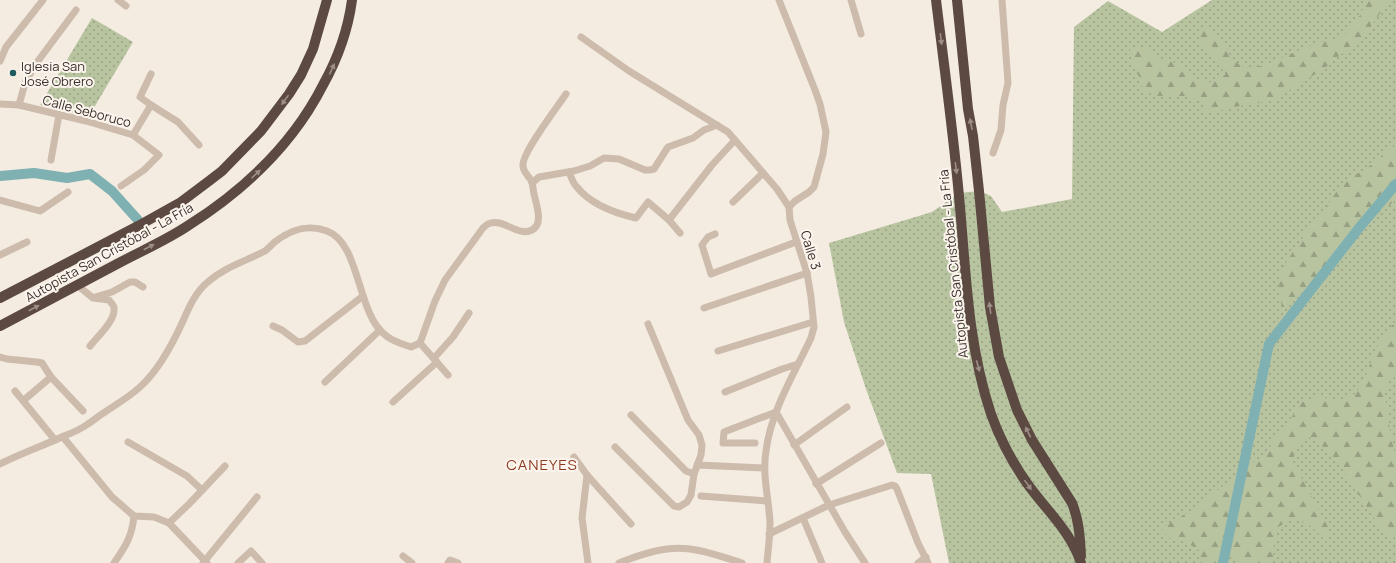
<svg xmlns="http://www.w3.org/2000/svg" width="1396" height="563" font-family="Manrope,sans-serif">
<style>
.grass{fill:url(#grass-dots)}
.forest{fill:url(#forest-firs)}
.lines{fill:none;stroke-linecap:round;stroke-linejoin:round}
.river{stroke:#7fb0b2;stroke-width:10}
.minor{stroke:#cdbbac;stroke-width:7}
.highway{stroke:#5c4a42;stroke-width:10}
.oneway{fill:#9c8e87}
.poi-dot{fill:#1f5a5e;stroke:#fbf5ee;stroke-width:1.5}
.labels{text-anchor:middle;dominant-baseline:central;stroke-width:4;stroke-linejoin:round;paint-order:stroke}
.poi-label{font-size:13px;fill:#3b302b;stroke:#fbf5ee;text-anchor:start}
.street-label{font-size:13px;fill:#3b302b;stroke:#fbf5ee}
.quarter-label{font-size:15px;letter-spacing:1px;fill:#8c3b22;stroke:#fbf5ee}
</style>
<defs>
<pattern id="grass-dots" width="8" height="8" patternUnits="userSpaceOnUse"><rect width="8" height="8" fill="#b8c4a0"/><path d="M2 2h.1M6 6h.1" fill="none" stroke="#97a083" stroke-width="1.8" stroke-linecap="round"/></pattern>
<pattern id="forest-firs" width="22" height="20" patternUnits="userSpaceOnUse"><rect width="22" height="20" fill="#b8c4a0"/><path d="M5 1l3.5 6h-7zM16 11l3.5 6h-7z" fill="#97a083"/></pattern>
</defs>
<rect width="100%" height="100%" fill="#f4ebe1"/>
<g class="grass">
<polygon points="1212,0 1396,0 1396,563 949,563 931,474 897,473 866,389 844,322 829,243 932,212 959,193 979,191 991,196 1002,212 1072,199 1074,27 1108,1 1162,32"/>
<polygon points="92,18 133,42 89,116 40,105"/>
</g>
<g class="forest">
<polygon points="1367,0 1388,0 1377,18 1359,41 1336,58 1325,68 1277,98 1263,102 1234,107 1206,114 1202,101 1186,96 1157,96 1143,91 1139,76 1132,64 1130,49 1146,49 1158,58 1173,62 1187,69 1198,79 1213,83 1226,74 1206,51 1199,39 1205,25 1217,34 1233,60 1246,68 1262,66 1319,42 1334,40 1347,33 1358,19"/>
<polygon points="1396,144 1396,200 1346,238 1329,266 1293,299 1283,312 1280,297 1279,283 1282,268 1316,218 1326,208 1342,183 1367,168"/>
<polygon points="1396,320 1396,377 1388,379 1385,394 1391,438 1396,457 1396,535 1394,538 1381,529 1341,467 1320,443 1305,435 1296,447 1293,462 1329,529 1329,544 1308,524 1292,519 1278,527 1274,542 1273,563 1239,563 1228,554 1221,563 1202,563 1200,551 1186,542 1171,539 1160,529 1197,507 1251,463 1264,457 1279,431 1289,421 1302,402 1315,397 1344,400 1356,393 1364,381 1374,353 1382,339"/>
</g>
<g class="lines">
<g class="river">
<polyline points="0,176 34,173 67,178 90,174 112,191 138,220"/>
<polyline points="1223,563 1269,344 1359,228 1396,184"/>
</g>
<g class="minor">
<polyline points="118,0 126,6"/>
<polyline points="779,0 815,90 820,104 826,132 823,154 814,187 809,192 795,201 789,207"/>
<polyline points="851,0 861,34"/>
<path d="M581,37L629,71L728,132L777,189L789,207L790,220L807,273L811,297L814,327L811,338C794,374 771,411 766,451C762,476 769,499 770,523C770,537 768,550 767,563"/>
<polyline points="0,61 6,47 43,0"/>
<polyline points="151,74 140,97 151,105 178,122 199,145"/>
<polyline points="0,104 19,105 86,121 133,135 159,155 144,170 121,186"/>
<polyline points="19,105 25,83 35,65 76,10"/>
<polyline points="133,135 151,105"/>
<polyline points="993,153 1001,130 1003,105 1008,83 1002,0"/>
<polyline points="51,160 59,115"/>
<path d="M569,172C571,177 573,183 576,186C590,204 614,213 636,218L648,202L669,220L680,233"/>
<polyline points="532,183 539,177 574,171 590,166 604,158 619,159 645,170 650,170 654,169 668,147 693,138 704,130 717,125"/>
<polyline points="0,200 40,211 68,192"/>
<polyline points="733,202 763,173"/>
<polyline points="669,220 712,165 735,140"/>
<polyline points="715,234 708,237 702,245 711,274 796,242"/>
<polyline points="0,255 27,242"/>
<path d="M77,285L93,298L109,300C111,303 114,305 114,308C116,320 97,337 90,346"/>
<polyline points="95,297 112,292 130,282 135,282 143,287"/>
<polyline points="704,308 807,273"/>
<polyline points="273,326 282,330 298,342 305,341 363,296"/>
<polyline points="420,343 448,375"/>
<polyline points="718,351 813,322"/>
<polyline points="0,357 7,359 37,362 42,363 51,377"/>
<polyline points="434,358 453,337 469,313"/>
<polyline points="325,382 380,330"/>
<polyline points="15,391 55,440"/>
<polyline points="725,392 782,369 798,364"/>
<polyline points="24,400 51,377 83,411"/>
<polyline points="393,402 437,362"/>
<polyline points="631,415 686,471 694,474"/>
<polyline points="63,437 112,497 134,516 154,517 169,523 189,504 225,466"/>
<polyline points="128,442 187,476 202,490"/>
<polyline points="755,443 723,443 724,432 776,412 845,532 865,563"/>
<polyline points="794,445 847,407"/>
<polyline points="615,447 674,506 679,507 687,502 691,495 694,474 701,455 702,445 699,435 688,420 648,324"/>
<polyline points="574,457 587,475 631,524"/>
<path d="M0,464C21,453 43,446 64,436C72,433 81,429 88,424C94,420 100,415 105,412C117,404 129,397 140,387C158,371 173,343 183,321C189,307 196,291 209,281C225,267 246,261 265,251C269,248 272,244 276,241C292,229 308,224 327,231C360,243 357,312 384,334C391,341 402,344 411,347L420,343L435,301L445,280L483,228C485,226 488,223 491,223C504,219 518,237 532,230C544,224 536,204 534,194C533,190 533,185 532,182C529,176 523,172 523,166C521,154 558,106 566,94"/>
<polyline points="697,465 764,468"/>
<polyline points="587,475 582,518 588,563"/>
<polyline points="816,484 881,443"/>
<polyline points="701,496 767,501"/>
<polyline points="803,518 822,563"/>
<polyline points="169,523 207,563"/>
<polyline points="769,534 829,505 892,485 895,486 897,489 918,543 928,563"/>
<polyline points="403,556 412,563"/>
<path d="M114,563C125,547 132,537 134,516"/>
<polyline points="203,563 257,497"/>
<polyline points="238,563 251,551 262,563"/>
<polyline points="448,563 450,560 458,563"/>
<path d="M619,563C634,557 650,551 667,549C692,545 719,556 742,563"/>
<polyline points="918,563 926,557"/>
</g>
<g class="highway">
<path d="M936,0C944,65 953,130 959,196C966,270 967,342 991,414C1000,439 1013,464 1029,486C1048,512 1071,532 1081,563"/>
<path d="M957,0L968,109L973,136L979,191L990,307L999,357L1017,410L1032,440L1072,503C1079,520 1080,537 1081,556"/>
<polyline points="0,298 138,226 181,202 209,181 222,171 261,131 289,94 301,75 313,49 327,0"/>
<path d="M0,326C39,305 78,285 117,264C141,251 167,240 189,225C244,190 293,144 323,85C338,58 348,30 352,0"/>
</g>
</g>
<defs><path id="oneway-solid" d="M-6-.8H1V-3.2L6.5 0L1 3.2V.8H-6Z"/></defs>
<g class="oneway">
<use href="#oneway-solid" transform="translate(941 39) rotate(83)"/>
<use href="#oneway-solid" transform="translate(332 69) rotate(-65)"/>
<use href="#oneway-solid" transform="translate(285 100) rotate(126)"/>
<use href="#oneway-solid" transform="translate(971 124) rotate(-101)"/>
<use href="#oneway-solid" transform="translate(956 168) rotate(83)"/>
<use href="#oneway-solid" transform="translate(256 174) rotate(-43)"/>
<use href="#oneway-solid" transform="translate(149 247) rotate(-28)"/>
<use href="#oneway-solid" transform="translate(34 308) rotate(-28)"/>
<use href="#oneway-solid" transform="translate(990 308) rotate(-98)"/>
<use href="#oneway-solid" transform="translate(978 366) rotate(75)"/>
<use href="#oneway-solid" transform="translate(1028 432) rotate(-116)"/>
<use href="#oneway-solid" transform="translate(1028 485) rotate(54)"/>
</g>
<circle class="poi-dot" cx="13" cy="73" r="4"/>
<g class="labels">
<g class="poi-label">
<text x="21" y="66">Iglesia San<tspan x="21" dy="15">José Obrero</tspan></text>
</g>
<g class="street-label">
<text transform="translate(87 111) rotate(15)">Calle Seboruco</text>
<text transform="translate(811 250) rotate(73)">Calle 3</text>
<text transform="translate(109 252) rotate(-29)">Autopista San Cristóbal - La Fría</text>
<text transform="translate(953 264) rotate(-96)">Autopista San Cristóbal - La Fría</text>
</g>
<g class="quarter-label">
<text x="542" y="464">CANEYES</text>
</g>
</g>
</svg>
